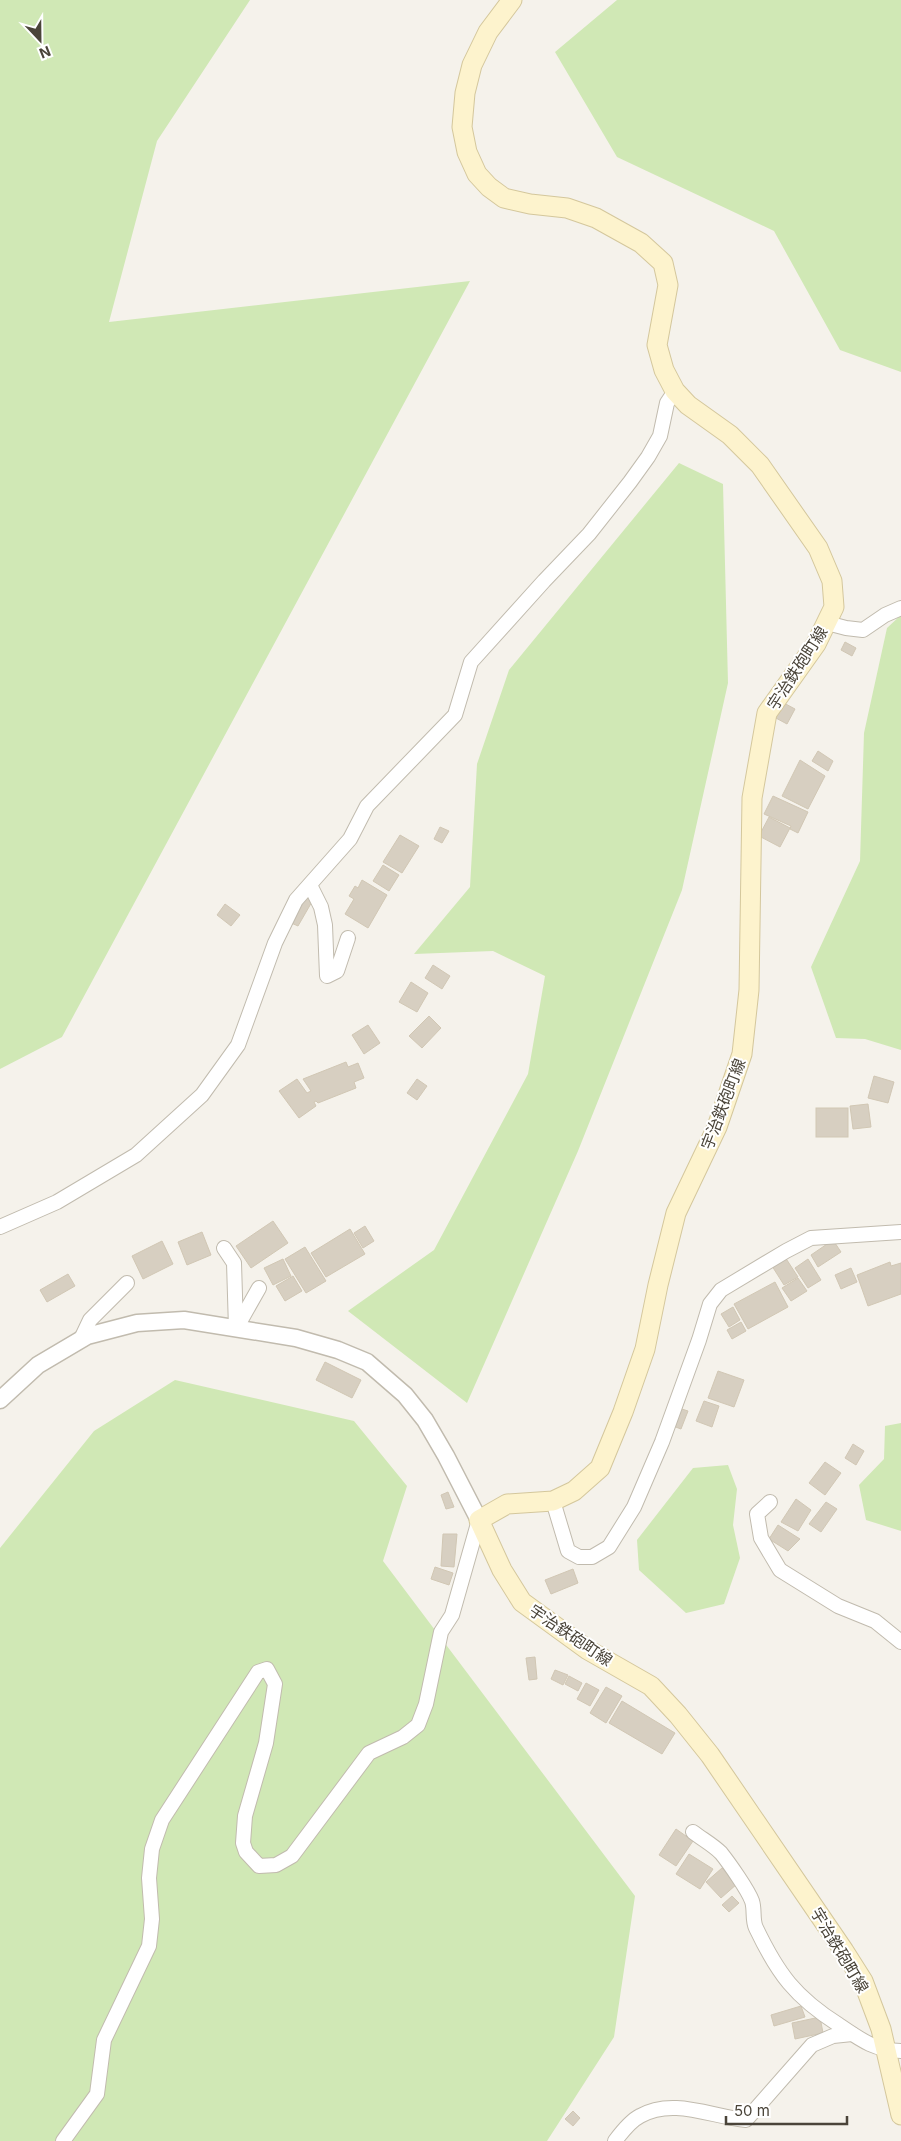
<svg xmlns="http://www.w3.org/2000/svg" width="901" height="2141" font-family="Inter,'Noto Sans JP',sans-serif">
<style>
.green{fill:#d0e8b5}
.building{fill:#d7cfc1;stroke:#d1c7b4}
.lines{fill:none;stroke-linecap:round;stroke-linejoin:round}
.minor-casing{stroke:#c1bbae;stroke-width:16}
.tertiary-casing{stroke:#c1bbae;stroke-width:19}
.secondary-casing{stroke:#d4c79c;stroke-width:21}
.minor{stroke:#fff;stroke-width:14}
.tertiary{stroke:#fff;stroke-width:16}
.secondary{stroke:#fdf3cd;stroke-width:19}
.labels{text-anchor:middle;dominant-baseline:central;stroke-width:4;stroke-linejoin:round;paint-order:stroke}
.street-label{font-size:16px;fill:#4a4439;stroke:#fff}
</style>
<rect width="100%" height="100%" fill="#f5f2eb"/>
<g class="green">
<polygon points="0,0 250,0 157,141 109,322 470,281 62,1037 0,1069"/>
<polygon points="617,0 901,0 901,372 840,350 774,231 617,157 555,52"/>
<polygon points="679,463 723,484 728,683 682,890 578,1151 467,1403 348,1311 434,1250 528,1074 545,976 493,951 414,954 470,887 477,764 509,670"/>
<polygon points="901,615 901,1050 865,1039 836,1038 811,967 860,861 864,733 887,628"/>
<polygon points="175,1380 354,1421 407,1486 383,1561 635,1896 614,2037 547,2141 0,2141 0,1548 94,1431"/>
<polygon points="901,1423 901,1531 866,1520 859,1485 884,1459 885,1426"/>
<polygon points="728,1465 737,1489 733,1525 740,1558 724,1604 686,1613 639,1570 637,1540 693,1468"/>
</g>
<g class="building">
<polygon points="845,642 856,648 852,656 841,650"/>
<polygon points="782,702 795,709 787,724 774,717"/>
<polygon points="818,751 833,761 828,771 812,761"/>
<polygon points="800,760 825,776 808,809 782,796"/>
<polygon points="773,796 808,812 798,833 790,829 791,826 764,814"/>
<polygon points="769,817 790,828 780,847 759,836"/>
<polygon points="440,827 449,831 442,843 434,839"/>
<polygon points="400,835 419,846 402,873 383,862"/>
<polygon points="383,865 399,875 389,891 373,881"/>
<polygon points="362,880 387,895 368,928 345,914 354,899 349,896 355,886 358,888"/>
<polygon points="304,895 313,900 298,926 289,922"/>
<polygon points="225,904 240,915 231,926 217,915"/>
<polygon points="433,965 450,976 442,989 425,978"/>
<polygon points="411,982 428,993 417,1012 399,1002"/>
<polygon points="429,1016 441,1028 422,1048 409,1036"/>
<polygon points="368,1025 380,1043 364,1054 352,1035"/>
<polygon points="346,1062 348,1067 358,1063 364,1078 354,1082 356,1088 318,1103 316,1101 314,1102 316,1106 299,1118 279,1091 297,1079 307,1093 311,1091 303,1079"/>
<polygon points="874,1076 894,1082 888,1103 868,1098"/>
<polygon points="417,1079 427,1086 417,1100 407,1093"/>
<polygon points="868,1104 871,1127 853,1129 850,1106"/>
<rect x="816" y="1108" width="32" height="29"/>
<polygon points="273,1221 288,1243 251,1268 236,1246"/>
<polygon points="365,1226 374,1241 363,1248 354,1233"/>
<polygon points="350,1229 365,1254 326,1277 311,1253"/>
<polygon points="202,1232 211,1255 187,1265 178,1242"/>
<polygon points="833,1240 841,1252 818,1267 811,1255"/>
<polygon points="162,1241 173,1264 143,1279 132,1256"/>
<polygon points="305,1247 326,1281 306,1293 285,1259"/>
<polygon points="785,1257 798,1277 784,1285 772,1266"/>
<polygon points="283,1259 291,1276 273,1285 264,1268"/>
<polygon points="808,1259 821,1280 808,1288 795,1268"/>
<polygon points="890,1262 891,1266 901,1263 901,1294 868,1306 857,1275"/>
<polygon points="851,1268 857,1282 841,1289 835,1275"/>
<polygon points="68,1274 75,1286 47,1302 40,1290"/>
<polygon points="293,1276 302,1291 285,1301 276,1286"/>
<polygon points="798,1278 807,1291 791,1301 782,1288"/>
<polygon points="775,1282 788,1307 748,1329 734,1304"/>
<polygon points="733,1307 740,1320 729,1327 721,1314"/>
<polygon points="741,1322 746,1331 732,1339 727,1330"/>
<polygon points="325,1362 361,1380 352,1398 316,1380"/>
<polygon points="718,1371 744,1380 734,1407 708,1398"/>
<polygon points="704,1401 719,1406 712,1427 696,1421"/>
<polygon points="679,1408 688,1411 681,1429 673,1426"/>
<polygon points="853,1444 864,1451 856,1465 845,1458"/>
<polygon points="825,1462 841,1473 825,1495 809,1483"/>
<polygon points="448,1492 454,1507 446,1509 441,1495"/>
<polygon points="796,1499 811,1510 798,1531 781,1522"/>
<polygon points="826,1502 837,1509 821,1532 809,1524"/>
<polygon points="778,1525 800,1539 788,1551 769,1539"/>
<polygon points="443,1534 457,1534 454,1567 441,1566"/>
<polygon points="435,1567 453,1573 449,1585 431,1579"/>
<polygon points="573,1569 578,1583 551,1594 545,1580"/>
<polygon points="535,1657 537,1679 529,1680 526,1658"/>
<polygon points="555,1670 568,1675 563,1685 551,1679"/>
<polygon points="569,1676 582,1683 578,1691 565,1684"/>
<polygon points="586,1683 599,1690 590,1706 577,1699"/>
<polygon points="606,1687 622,1696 606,1723 590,1713"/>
<polygon points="622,1701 675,1733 662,1754 609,1723"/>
<polygon points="676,1829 693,1841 676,1866 659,1855"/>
<polygon points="689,1854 713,1869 700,1889 676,1874"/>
<polygon points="722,1868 737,1884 721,1898 706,1882"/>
<polygon points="732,1896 739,1903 729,1912 722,1905"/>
<polygon points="801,2006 805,2017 774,2026 771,2015"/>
<polygon points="820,2017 823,2033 795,2039 792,2023"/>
<polygon points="573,2111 580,2118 573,2126 565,2119"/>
</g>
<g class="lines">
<defs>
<g id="minor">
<polyline points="827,623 846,628 863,630 885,615 901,608"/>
<polyline points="310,885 321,907 325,925 327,976 337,971 348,938"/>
<polyline points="0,1227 57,1202 136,1155 202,1095 238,1045 275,943 296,900 350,839 367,806 455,715 471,662 544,581 589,534 630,482 648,457 660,436 667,403 675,391"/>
<polyline points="224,1248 234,1263 236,1328"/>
<polyline points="237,1327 259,1288"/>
<polyline points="81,1339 90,1320 127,1283"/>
<polyline points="553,1501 568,1551 579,1557 592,1557 609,1547 634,1507 662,1442 699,1340 710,1304 721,1290 786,1251 811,1238 901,1232"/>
<polyline points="770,1502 757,1514 761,1538 780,1570 838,1606 875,1621 901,1642"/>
<path d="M693,1832C702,1839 713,1845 721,1853C729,1863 748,1890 752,1901C755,1910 752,1920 756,1928C778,1974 795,1997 839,2025C861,2040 874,2050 901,2051"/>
<polyline points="63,2141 97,2094 104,2040 149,1946 152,1919 149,1878 152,1849 162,1820 258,1672 267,1669 275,1684 266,1743 245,1816 243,1843 246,1852 259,1866 276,1865 292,1856 369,1753 403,1737 418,1725 426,1704 441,1632 452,1615 479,1520"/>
<path d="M615,2141C621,2133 630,2121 640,2116C673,2097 712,2117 746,2120L812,2045L833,2036L852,2034"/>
</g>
<polyline id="tertiary" points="0,1400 38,1365 87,1336 137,1323 184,1320 296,1338 338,1350 367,1362 405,1395 425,1420 446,1456 479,1520"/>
<polyline id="secondary" points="512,0 488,32 472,65 465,93 462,127 467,152 477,174 489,187 504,198 530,204 567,208 596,218 641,243 663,263 668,285 657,345 664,370 675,391 688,405 730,435 760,465 818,548 832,581 834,607 816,644 767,713 752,798 749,990 742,1054 717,1127 676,1213 658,1285 645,1349 623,1412 600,1468 574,1491 553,1501 507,1504 479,1520 502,1570 522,1602 588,1650 651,1686 678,1715 710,1755 844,1951 863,1981 881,2029 901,2115"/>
</defs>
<use href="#minor" class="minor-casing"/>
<use href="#tertiary" class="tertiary-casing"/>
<use href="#secondary" class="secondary-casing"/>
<use href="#minor" class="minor"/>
<use href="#tertiary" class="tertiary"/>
<use href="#secondary" class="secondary"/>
</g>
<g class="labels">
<g class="street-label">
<text transform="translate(797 668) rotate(-57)">宇治鉄砲町線</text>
<text transform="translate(723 1104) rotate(-69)">宇治鉄砲町線</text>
<text transform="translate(571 1635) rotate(34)">宇治鉄砲町線</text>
<text transform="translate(840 1950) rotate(59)">宇治鉄砲町線</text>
</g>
</g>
<g transform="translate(40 40) rotate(158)" stroke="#ffffff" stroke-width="4" paint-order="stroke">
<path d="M0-4L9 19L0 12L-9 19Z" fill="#4a4439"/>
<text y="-8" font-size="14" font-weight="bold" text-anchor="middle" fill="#4a4439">N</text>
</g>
<path d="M726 2116v8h121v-8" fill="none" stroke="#4a4439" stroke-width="2.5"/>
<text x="734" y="2116" font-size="15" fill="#4a4439" stroke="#ffffff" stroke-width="4" paint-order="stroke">50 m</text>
</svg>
